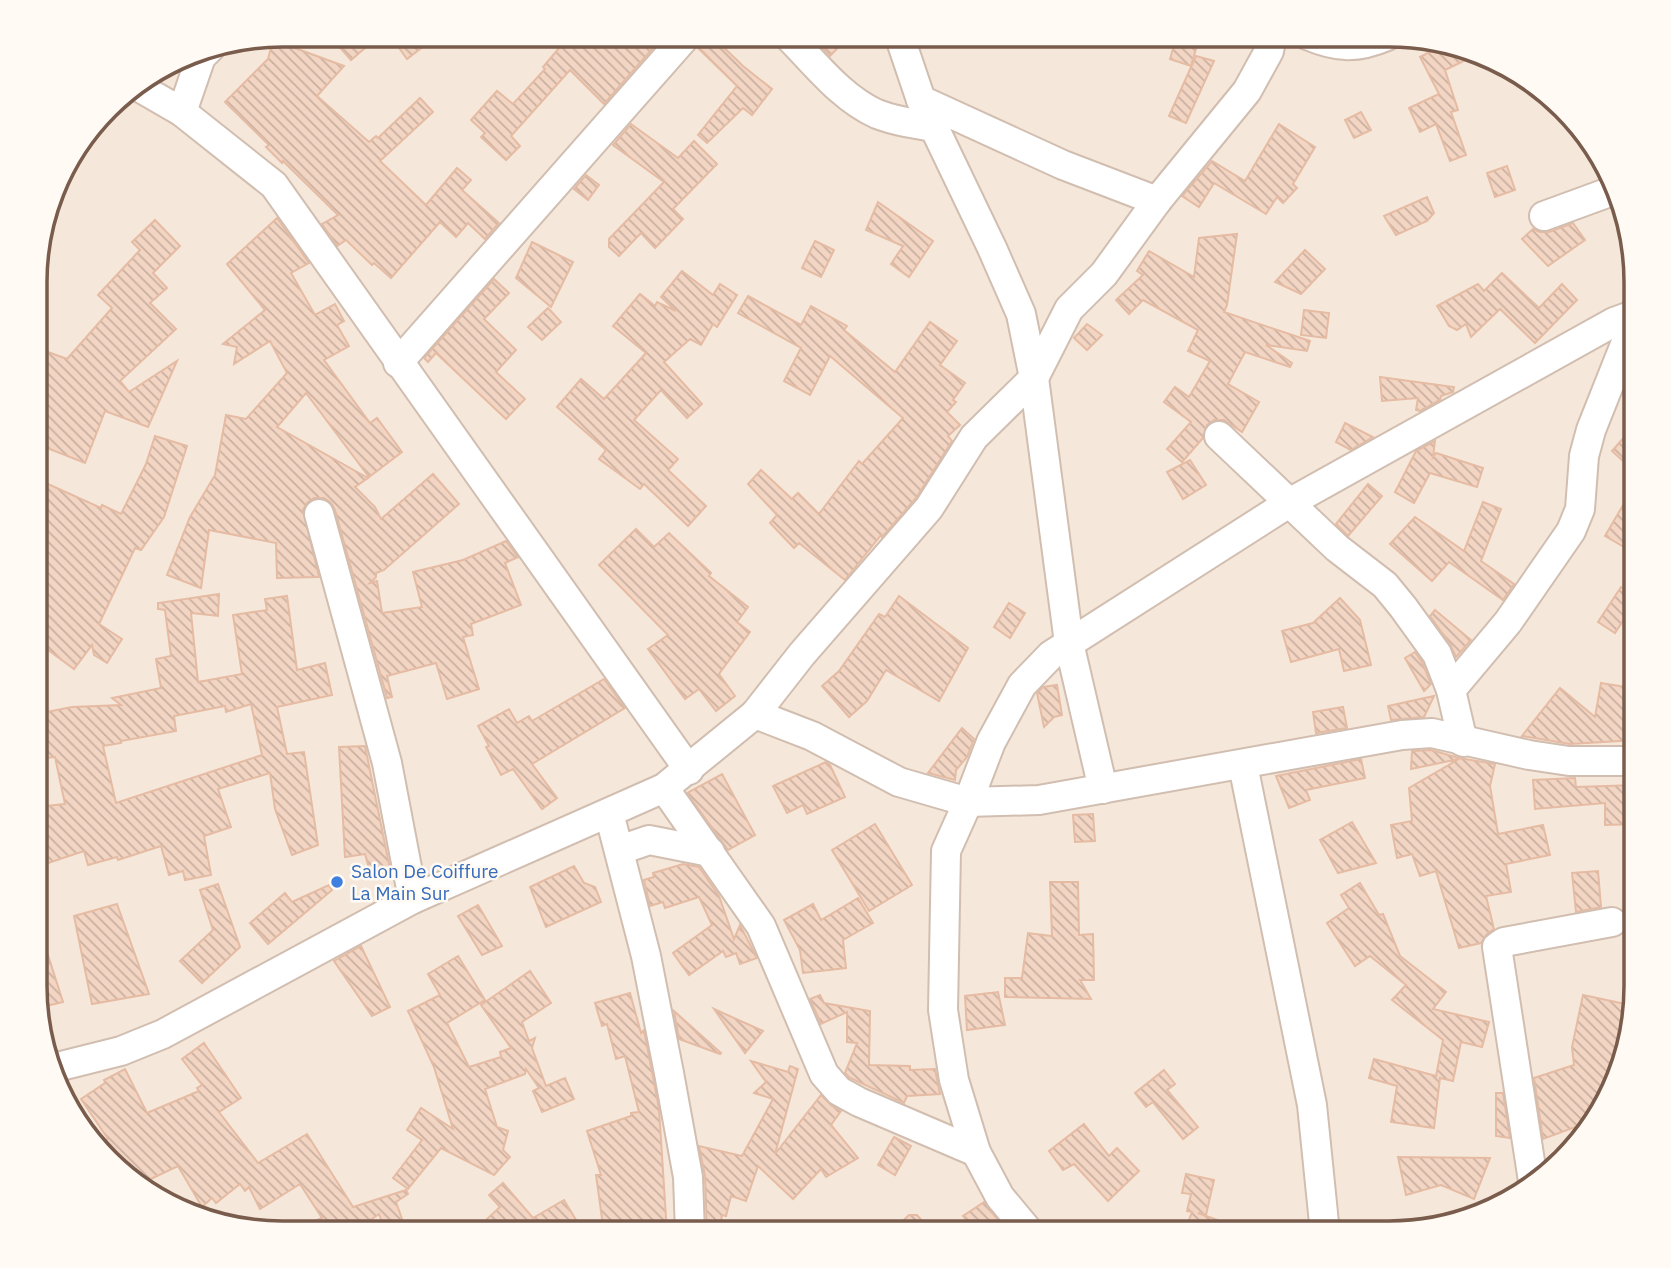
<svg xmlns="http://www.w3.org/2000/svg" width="1671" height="1268" font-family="'IBM Plex Sans',sans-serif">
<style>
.residential{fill:#f5e8da}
.building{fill:url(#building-back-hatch);stroke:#e6bba3;stroke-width:2;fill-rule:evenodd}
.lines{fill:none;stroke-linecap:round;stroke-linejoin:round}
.minor-casing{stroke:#d1beb0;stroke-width:32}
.minor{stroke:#fff;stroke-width:28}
.shop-dot{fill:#3f7fe0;stroke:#fffaf3;stroke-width:2.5}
.labels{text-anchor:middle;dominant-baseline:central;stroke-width:5;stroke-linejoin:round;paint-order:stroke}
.shop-label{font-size:19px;fill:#366cbe;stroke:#fffaf3;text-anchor:start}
.rim{fill:none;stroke:#7a5c4d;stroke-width:3.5}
</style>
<defs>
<pattern id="building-back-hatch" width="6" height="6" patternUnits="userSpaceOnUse" patternTransform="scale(1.75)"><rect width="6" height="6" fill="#f3d5c3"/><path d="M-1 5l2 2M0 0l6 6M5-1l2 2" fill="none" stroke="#cab0a1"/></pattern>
</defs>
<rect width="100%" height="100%" fill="#fdf6ec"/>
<polygon class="residential" points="282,35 1405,36 1483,54 1552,96 1611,173 1636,282 1635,1003 1617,1081 1575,1149 1498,1208 1389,1233 266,1232 188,1214 119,1172 61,1096 36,1003 37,249 68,159 119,96 202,48"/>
<g class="building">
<polygon points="329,35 380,35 351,60"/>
<polygon points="390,35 438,35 407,59"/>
<polygon points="570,35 640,35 653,48 604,104 570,70 511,136 520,146 506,160 481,137 485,133 471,120 497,91 513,104 545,69 543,67"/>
<polygon points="703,35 711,35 743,66 772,89 752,115 743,108 707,143 698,135 737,86 698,48"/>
<polygon points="810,35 850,35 830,56"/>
<polygon points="1177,35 1200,35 1191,66 1170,59"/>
<polygon points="273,40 344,66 317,96 369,142 376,136 378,138 420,98 433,112 380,161 426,205 457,168 471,180 462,190 499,223 485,239 468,223 456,237 440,222 391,278 374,263 372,265 346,240 337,246 322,224 338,215 283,161 282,163 266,147 269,145 225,102 268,59"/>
<polygon points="1443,45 1480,53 1445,70 1458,110 1451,112 1466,155 1450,161 1436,124 1420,132 1409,108 1439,94 1420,57"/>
<polygon points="1196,56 1214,61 1186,123 1169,116"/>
<polygon points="1361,112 1371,130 1354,138 1345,120"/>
<polygon points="631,124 678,158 694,141 717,164 673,209 683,219 655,248 641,233 619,256 609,247 609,239 664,182 613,145"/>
<polygon points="1279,124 1315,147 1293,184 1297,188 1283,203 1277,197 1266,214 1214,183 1199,207 1182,196 1212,161 1245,181"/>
<polygon points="1507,166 1515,190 1495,197 1487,173"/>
<polygon points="586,175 599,185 588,200 574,189"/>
<polygon points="1427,197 1434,213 1427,221 1396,235 1384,216"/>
<polygon points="878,202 933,241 909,277 891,264 903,246 866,230"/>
<polygon points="277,218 309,263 291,273 315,315 335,304 344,321 337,325 349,346 324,360 370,423 377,418 402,452 369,477 306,393 277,427 368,478 355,487 375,507 381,519 433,474 459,504 384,570 376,573 376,577 370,583 377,581 382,613 422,607 413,572 463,560 506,541 518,557 505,563 521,605 471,624 473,635 463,637 479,689 447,699 436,663 387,676 392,697 387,698 335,510 331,503 324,498 314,498 307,503 303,510 319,577 277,578 276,543 209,530 201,588 167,575 190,517 215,475 226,415 246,419 287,373 270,341 234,364 237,347 223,344 265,310 227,264"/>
<polygon points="155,220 180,246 153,273 167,288 150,303 176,329 120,381 129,392 177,361 148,427 105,411 85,463 37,444 37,348 67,359 112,308 98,295 140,250 132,242"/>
<polygon points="1573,223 1585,240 1548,266 1522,239 1533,229 1540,232 1549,232"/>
<polygon points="1237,234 1227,305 1224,312 1310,341 1307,351 1266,345 1292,363 1290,367 1245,352 1228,384 1259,402 1242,432 1224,420 1214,420 1207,425 1203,438 1182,462 1167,449 1191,422 1164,402 1175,387 1189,397 1210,361 1188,351 1198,330 1143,300 1129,314 1116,300 1143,275 1137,271 1149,251 1194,277 1199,238"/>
<polygon points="815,241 834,250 821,277 802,268"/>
<polygon points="532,242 573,262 551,307 516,278"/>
<polygon points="1305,250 1325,269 1301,294 1275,282"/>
<polygon points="682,271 713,295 720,284 737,295 717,327 713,324 701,345 690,339 664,362 702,404 687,418 661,390 634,420 678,459 668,470 706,506 688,526 644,484 640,489 599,459 606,450 557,407 581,379 604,399 646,353 613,326 640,294 655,306 657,302 676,311 661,297"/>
<polygon points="1502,273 1539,308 1562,284 1577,300 1535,343 1500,309 1471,337 1466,324 1457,330 1449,326 1437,306 1478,284 1484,291"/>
<polygon points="494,279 509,293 484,319 516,350 496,372 525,399 506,419 436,353 428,362 424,358"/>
<polygon points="748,296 801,325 811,306 847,326 844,330 895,372 930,322 957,341 940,365 965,383 953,400 956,402 947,412 960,425 948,436 952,441 916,498 882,537 881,535 845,580 799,543 794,548 770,523 777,515 748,484 761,470 792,499 798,493 819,514 859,461 862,464 903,418 830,356 810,395 784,381 801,348 738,313"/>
<polygon points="548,308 561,322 542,340 528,327"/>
<polygon points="1304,310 1329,313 1326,338 1301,335"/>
<polygon points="1087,324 1102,335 1087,350 1074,338"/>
<polygon points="1380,377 1454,387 1453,392 1441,396 1440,400 1420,411 1416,410 1418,398 1382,401"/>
<polygon points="1345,423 1373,437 1351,450 1336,442"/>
<polygon points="1636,424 1636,473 1612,451"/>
<polygon points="155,436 187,446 164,517 141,550 135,548 99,624 122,639 107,663 94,655 92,645 74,669 36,641 36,575 47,542 37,539 37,479 101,508 102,505 121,514 146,464"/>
<polygon points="1435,441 1433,457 1436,453 1483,468 1477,487 1430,473 1414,503 1395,492 1416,451"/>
<polygon points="1190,460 1206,485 1183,499 1167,472"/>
<polygon points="1636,483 1636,554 1605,536"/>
<polygon points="1368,484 1382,496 1348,536 1336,524"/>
<polygon points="1483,502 1501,509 1481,561 1514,584 1503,600 1449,562 1432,581 1390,544 1415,517 1464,551"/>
<polygon points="636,529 654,547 669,533 711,573 709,576 748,607 737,622 750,632 719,674 735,696 716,711 699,689 685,699 648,649 668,635 599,565"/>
<polygon points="1621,587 1636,596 1636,601 1615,633 1598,622"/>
<path d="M219,594L218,616L191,613L198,682L242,674L233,615L267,610L265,599L287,596L297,670L325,663L332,695L277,707L287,754L304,752L318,845L292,855L275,809L270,773L218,789L231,827L204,836L211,875L185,880L183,871L169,875L161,846L118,860L117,857L88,865L84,851L36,867V807L65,804L55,757L36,759V714L72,707L121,705L112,698L161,688L156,659L171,656L165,610L158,609V603ZM251,704L262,755L116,803L103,746L121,743V741L176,731L174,716L225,706L226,712Z"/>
<polygon points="899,596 968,648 939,701 886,670 867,701 849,717 822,686 839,671 879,614 885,617"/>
<polygon points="1340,598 1360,620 1371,665 1344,671 1339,649 1291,662 1282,631 1313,623"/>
<polygon points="1009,603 1025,613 1010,638 994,627"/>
<polygon points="1435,610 1471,640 1456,657 1450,644 1430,616"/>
<polygon points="1415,652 1422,662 1431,684 1424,691 1405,658"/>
<polygon points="604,679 625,708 532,764 557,798 542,809 513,769 501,775 486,747 489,746 478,726 509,709 517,723 529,716 532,721"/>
<polygon points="1601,683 1632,688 1630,706 1636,705 1636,740 1570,744 1522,736 1560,688 1595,717"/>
<polygon points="1057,685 1062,715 1054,717 1044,727 1037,693 1043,687"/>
<polygon points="1434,696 1424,717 1391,720 1388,706"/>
<polygon points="1343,707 1347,728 1316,733 1313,712"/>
<polygon points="962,728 974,739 967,757 956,770 955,780 928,773"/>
<polygon points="365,746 391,874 372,879 365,854 345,857 339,747"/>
<polygon points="1431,750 1459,758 1495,764 1490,786 1498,834 1543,825 1550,855 1506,864 1511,892 1486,896 1494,929 1487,934 1481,943 1459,948 1436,871 1420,876 1412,854 1397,858 1391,825 1412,821 1409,788 1459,759 1411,769 1412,751"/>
<polygon points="1361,759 1365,778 1306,790 1310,800 1289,808 1276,776"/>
<polygon points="826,762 830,765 845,797 807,814 803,805 787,813 773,786"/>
<polygon points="722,774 755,835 728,850 687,793"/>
<polygon points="1575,778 1576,787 1636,785 1636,824 1605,825 1605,803 1535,809 1533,780"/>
<polygon points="1093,814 1095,841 1075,842 1073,815"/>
<polygon points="1352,822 1376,863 1338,873 1320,840"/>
<polygon points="875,824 912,885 869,911 832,850"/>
<polygon points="683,864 699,867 719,896 734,939 740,925 757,958 740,964 736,953 726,957 723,951 689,975 673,953 712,925 699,897 665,908 663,902 650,906 644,880 654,877 653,873"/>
<polygon points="574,866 584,883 595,887 601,902 546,927 530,887"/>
<polygon points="1598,871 1601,907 1576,912 1572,873"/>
<polygon points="1050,882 1078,882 1079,935 1093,934 1094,980 1080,980 1091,999 1005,997 1005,978 1022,978 1028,933 1052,936"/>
<polygon points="1360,883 1379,915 1383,914 1400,956 1446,992 1433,1009 1489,1022 1482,1047 1461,1042 1453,1081 1440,1078 1434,1128 1391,1122 1397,1086 1369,1078 1374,1059 1436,1076 1443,1040 1392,1000 1406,985 1370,956 1355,966 1327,923 1349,908 1341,895"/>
<polygon points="218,884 240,947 202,983 180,961 213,930 200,890"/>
<polygon points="329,885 332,890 268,944 250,923 285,893 292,902"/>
<polygon points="858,898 873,923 843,940 846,968 803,973 800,950 784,920 813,904 821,920"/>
<polygon points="117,904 149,994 92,1004 74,916"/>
<polygon points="478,905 502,946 482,955 458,916"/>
<polygon points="40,930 63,1002 42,1007 36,977 36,931"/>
<polygon points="361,946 390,1007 372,1016 334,961"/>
<polygon points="458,956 485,1000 447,1023 469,1067 501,1057 500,1052 511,1048 481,1005 530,971 551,1003 522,1022 529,1041 535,1038 532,1048 546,1086 565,1078 574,1099 542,1112 533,1091 539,1088 526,1069 525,1074 485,1089 497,1127 508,1131 503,1150 510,1157 494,1175 441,1148 408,1189 393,1178 422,1140 407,1130 421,1108 453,1129 434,1067 408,1011 440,995 428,974"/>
<polygon points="998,992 1005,1025 967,1030 965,996"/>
<polygon points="630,993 641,1033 644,1030 659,1109 667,1233 604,1233 596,1175 601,1175 587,1131 631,1116 631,1113 639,1112 625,1056 616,1059 607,1024 602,1026 595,1003"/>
<polygon points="820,995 824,1003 870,1011 869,1065 910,1066 910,1070 935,1069 940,1094 907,1096 904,1103 850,1078 845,1073 857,1043 847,1042 847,1012 821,1024 810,999"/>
<polygon points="1583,995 1635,1006 1617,1081 1592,1121 1543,1139 1534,1078 1574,1065 1572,1047"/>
<polygon points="714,1009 763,1031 745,1053"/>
<polygon points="674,1011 721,1053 720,1054 679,1039"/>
<polygon points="204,1043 241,1098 219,1112 258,1163 307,1134 353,1207 406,1190 408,1194 396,1202 407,1233 386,1233 379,1214 352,1233 287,1233 322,1218 300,1184 260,1209 249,1187 245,1191 240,1184 216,1203 212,1198 202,1207 178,1166 140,1184 119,1172 98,1145 108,1139 81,1099 105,1083 104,1080 125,1069 147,1113 199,1091 197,1088 202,1085 182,1059"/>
<polygon points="751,1061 788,1072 790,1066 798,1069 775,1154 821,1095 831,1105 841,1111 831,1125 858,1158 826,1177 821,1169 793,1199 758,1166 746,1201 731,1196 726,1216 722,1215 719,1233 707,1233 705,1176 699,1146 742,1156 773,1099 754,1093 766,1082"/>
<polygon points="1164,1070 1175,1084 1167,1090 1198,1127 1183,1139 1153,1102 1146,1107 1135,1093"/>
<polygon points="1496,1093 1503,1093 1510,1138 1496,1136"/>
<polygon points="1084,1124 1109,1156 1117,1148 1139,1171 1108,1201 1074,1164 1063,1170 1049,1151"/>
<polygon points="894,1137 911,1146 895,1175 878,1165"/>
<polygon points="1398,1157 1490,1158 1474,1199 1441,1185 1406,1195"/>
<polygon points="1186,1174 1214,1180 1206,1215 1198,1213 1245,1230 1245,1233 1184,1233 1192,1212 1187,1211 1191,1194 1182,1193"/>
<polygon points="503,1183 533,1218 564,1200 584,1233 472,1233 500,1207 489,1195"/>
<polygon points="984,1202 1001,1224 991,1233 978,1233 963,1216"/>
<polygon points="909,1215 917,1215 933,1233 890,1233"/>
</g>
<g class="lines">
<defs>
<g id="minor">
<path d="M787,35C814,62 841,98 877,114C895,121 915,124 935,127"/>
<polyline points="899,35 921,100 992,248 1021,314 1034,378 1069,643 1103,789"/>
<path d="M1307,35C1338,48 1357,49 1387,36"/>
<polyline points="137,86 182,112 274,185 689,770"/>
<polyline points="921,100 1063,165 1157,201"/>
<polyline points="182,112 201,57 211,47"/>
<polyline points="1544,216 1615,190"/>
<polyline points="398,363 687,35"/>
<polyline points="1219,436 1337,548 1385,585 1403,607 1437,654 1451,690 1463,742"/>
<polyline points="319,514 387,763 413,899"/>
<polyline points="1451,690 1508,622 1571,531 1580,509 1584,456 1591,430 1628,337 1633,316"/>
<polyline points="755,714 812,736 899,782 968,802 1039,800 1402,735 1432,733 1529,755 1569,761 1636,761"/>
<polyline points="1243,765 1312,1105 1325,1233"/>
<polyline points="664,788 761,926 824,1074 839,1091 859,1102 976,1152"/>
<polyline points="609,813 646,956 669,1073 688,1177 690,1233"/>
<polyline points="620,850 649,840 710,852"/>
<polyline points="53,1068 121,1051 163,1034 413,899 664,788 755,714 802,654 929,508 974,437 1034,378 1069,309 1104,274 1157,201 1247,91 1269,51 1272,35"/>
<polyline points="1533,1181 1497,947 1504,942 1612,922"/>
<polyline points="1030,1233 1000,1197 976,1152 954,1080 943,1010 946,851 968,802 991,742 1022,685 1051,655 1289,503 1614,322 1636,314"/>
</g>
</defs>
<use href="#minor" class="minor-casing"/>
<use href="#minor" class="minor"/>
</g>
<circle class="shop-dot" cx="337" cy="882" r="7"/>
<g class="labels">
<g class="shop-label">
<text x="351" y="871">Salon De Coiffure<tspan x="351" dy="22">La Main Sur</tspan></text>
</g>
</g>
<path d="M0 0H1671V1268H0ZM282 47H1389A235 235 0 0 1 1624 282V986A235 235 0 0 1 1389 1221H282A235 235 0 0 1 47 986V282A235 235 0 0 1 282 47Z" fill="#fffaf3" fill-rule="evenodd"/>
<path class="rim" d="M282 47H1389A235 235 0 0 1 1624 282V986A235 235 0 0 1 1389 1221H282A235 235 0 0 1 47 986V282A235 235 0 0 1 282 47Z"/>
</svg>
